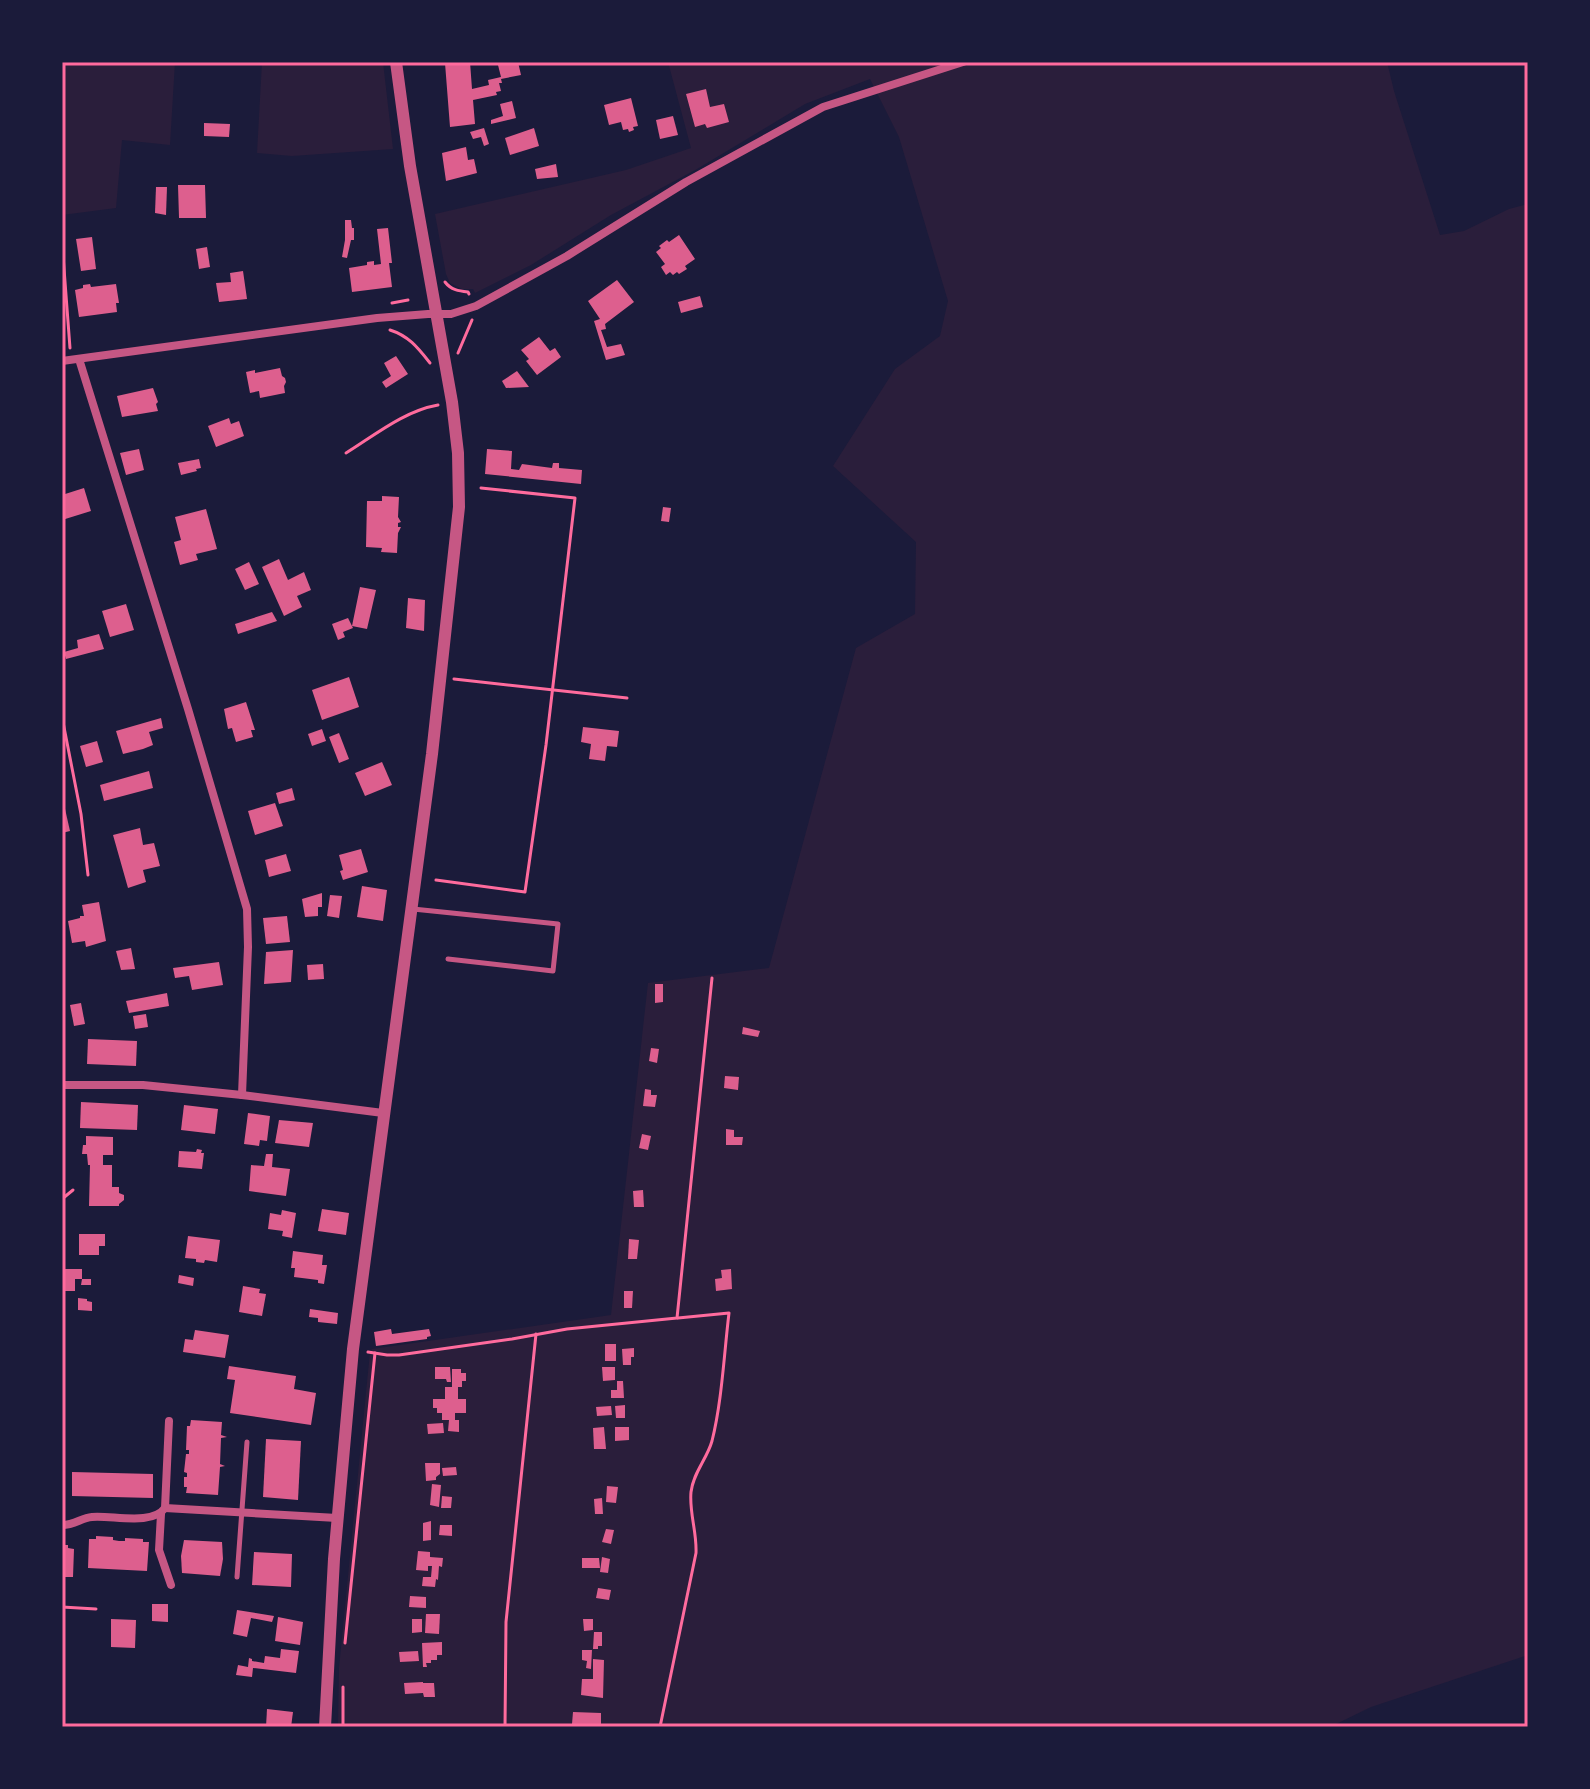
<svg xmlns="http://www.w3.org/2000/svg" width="1590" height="1789" font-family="'PT Sans Narrow',sans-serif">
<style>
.green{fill:#2a1e3b}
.building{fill:#dd5f8e}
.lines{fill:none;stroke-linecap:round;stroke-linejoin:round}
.path{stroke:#ff6b9d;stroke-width:3}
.service{stroke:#c65784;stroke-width:5}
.minor{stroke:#c65784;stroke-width:8}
.tertiary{stroke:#c65784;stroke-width:12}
.neatline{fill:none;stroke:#ff6b9d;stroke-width:3}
</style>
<rect width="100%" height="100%" fill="#1b1b3a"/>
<g class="green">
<polygon points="62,62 175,62 170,145 122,140 116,208 62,215"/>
<polygon points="262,62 383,62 393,149 292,156 257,153"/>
<polygon points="668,62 1387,62 1394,91 1440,235 1464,231 1509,209 1528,204 1528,1654 1525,1656 1371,1707 1330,1727 338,1727 339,1668 370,1352 372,1349 611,1315 648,983 769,968 856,648 915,614 916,542 833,466 895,369 940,336 948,301 899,137 870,79 805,104 697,169 611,215 531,265 475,293 473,289 462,289 450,283 446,274 435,214 626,170 691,148"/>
</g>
<g class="building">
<polygon points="470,62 472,89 489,85 488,80 501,77 498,65 518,62 521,75 501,79 502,83 499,83 501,91 496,92 497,95 473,100 475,124 450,127 445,63"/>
<polygon points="706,89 710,107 724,104 729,122 707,128 705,124 695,127 686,94"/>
<polygon points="631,98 638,126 633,127 634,130 629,132 628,129 623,130 621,122 609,125 604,105"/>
<polygon points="512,101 516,118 491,124 491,120 503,116 500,104"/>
<polygon points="673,116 678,135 660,139 656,120"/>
<polygon points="204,123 230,124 229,137 204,136"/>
<polygon points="484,128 489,144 484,146 481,137 473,139 470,132"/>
<polygon points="534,128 539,146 510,155 505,138"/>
<polygon points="466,147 468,160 474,159 477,173 446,181 442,153"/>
<polygon points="556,164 558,177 537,179 535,169"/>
<polygon points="178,185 205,185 206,218 179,218"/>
<polygon points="156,187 167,187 166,215 155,213"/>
<polygon points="345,220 351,220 352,228 354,228 354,240 351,240 347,258 342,257 345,240"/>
<polygon points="388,228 392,263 389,263 392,287 352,292 349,268 367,265 367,262 374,261 374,265 381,264 377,229"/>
<polygon points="679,235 695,259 685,266 687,269 679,274 677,272 673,275 670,272 666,275 661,267 665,264 656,252 661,248 659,246 667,240 669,242"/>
<polygon points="92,237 96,269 81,271 76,239"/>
<polygon points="207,247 210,267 199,269 196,249"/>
<polygon points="243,271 247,299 219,302 216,283 231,282 230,273"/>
<polygon points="617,280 634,302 605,324 606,329 601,330 607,347 621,344 625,355 606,360 594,321 600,319 588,301"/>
<polygon points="90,284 91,287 116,284 119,303 116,303 117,312 79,317 75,290 83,288 83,285"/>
<polygon points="700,296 703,307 681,313 678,302"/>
<polygon points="539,337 550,351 555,348 561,357 537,375 526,361 529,359 521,350"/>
<polygon points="396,356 408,374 386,388 382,382 391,376 384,363"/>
<polygon points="280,368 282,376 285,378 286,382 284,386 285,393 260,398 259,391 250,393 246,372 255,370 255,373"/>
<polygon points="517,371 529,387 506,388 502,381"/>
<polygon points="153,388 158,402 156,404 158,411 122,417 117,396"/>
<polygon points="229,418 231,424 239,421 244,436 216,447 208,426"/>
<polygon points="139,449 144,470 126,475 120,453"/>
<polygon points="487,449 512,451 511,469 519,470 522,464 552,468 553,463 559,463 559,468 582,470 581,484 485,474"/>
<polygon points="199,459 201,468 196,469 197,471 181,475 178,463"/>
<polygon points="84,488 91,511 62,520 62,495"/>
<polygon points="382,496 399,497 398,517 401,522 398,523 398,527 401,527 398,533 397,553 381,552 382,548 366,547 367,501 382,501"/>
<polygon points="663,507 671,508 669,522 661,521"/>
<polygon points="206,509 217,549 196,554 198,560 180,565 174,542 181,540 175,517"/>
<polygon points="279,559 288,580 304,572 311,590 297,596 302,607 284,616 262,567"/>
<polygon points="249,562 259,584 245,590 235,569"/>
<polygon points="360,587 376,590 367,629 352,626 353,628 343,632 345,637 338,640 332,624 348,618 352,626"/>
<polygon points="408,598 425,600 424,631 406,628"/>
<polygon points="126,604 134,630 110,637 102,611"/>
<polygon points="272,612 277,621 238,634 235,624"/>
<polygon points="99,634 104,649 66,659 64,652 78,648 77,640"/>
<polygon points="349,677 359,707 322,720 312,690"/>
<polygon points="246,702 255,730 251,730 253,737 236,742 232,728 228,729 224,709"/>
<polygon points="161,718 163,728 149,732 153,745 143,749 123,754 116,731"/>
<polygon points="583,727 619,731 617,747 607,746 605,761 589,759 591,744 581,742"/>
<polygon points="322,729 326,741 312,746 308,734"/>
<polygon points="339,733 349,759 339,763 329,737"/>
<polygon points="97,741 103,762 86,767 80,746"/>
<polygon points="382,762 392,785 365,796 355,773"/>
<polygon points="149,771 153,788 104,801 100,785"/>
<polygon points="292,788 295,800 279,804 276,793"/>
<polygon points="63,800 70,831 62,833 62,801"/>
<polygon points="275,803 283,826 255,835 248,811"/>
<polygon points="140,828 143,845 154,843 160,866 143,870 146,882 128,888 113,835"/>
<polygon points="361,849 368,872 343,880 340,871 343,870 339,855"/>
<polygon points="286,854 291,871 269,877 265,860"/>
<polygon points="362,886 387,890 383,921 357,917"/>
<polygon points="322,893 322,907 318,907 318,916 305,917 302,899"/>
<polygon points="330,895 342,896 339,918 327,916"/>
<polygon points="99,902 106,941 86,947 85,941 72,943 68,921 80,918 80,916 84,916 82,905"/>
<polygon points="287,916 290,942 266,944 263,918"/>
<polygon points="131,948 135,969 121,970 116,951"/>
<polygon points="293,950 291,982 264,984 266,952"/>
<polygon points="219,962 223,985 192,990 189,976 175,978 173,968"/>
<polygon points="323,964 324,979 308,980 307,965"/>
<polygon points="655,984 663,984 663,1002 655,1003"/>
<polygon points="167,993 169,1006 129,1013 126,1001"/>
<polygon points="81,1003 85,1024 74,1026 70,1005"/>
<polygon points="146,1014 148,1027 135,1029 133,1016"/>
<polygon points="743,1027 760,1031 758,1037 742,1034"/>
<polygon points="88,1039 137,1041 136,1066 87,1064"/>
<polygon points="651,1048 659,1049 657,1063 649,1061"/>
<polygon points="725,1076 739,1077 738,1090 724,1088"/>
<polygon points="645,1089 651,1090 651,1095 657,1095 655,1107 643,1106"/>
<polygon points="81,1102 138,1105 137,1130 80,1128"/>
<polygon points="184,1105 218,1109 215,1134 181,1130"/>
<polygon points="248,1113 270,1116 267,1141 260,1140 259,1146 244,1144"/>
<polygon points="279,1120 313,1123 309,1147 275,1143"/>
<polygon points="726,1129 734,1130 734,1137 743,1137 742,1145 726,1145"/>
<polygon points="642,1134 651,1136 648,1150 639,1148"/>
<polygon points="86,1136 113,1137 113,1155 103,1155 103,1165 112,1165 112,1187 119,1187 119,1193 124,1195 124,1200 119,1204 119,1206 89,1206 90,1165 88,1165 87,1154 82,1154 83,1145 86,1145"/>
<polygon points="197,1149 202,1150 201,1153 204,1153 202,1169 178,1167 179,1151 196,1152"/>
<polygon points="266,1154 273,1154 272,1167 290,1169 286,1196 249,1191 251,1165 264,1166"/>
<polygon points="643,1190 644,1207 634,1207 633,1191"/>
<polygon points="322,1209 349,1213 346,1235 318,1231"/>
<polygon points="282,1210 296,1213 292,1238 282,1236 283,1231 268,1229 270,1213 281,1215"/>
<polygon points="79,1234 105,1234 105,1246 99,1246 99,1255 79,1255"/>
<polygon points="188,1236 220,1240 217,1262 205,1260 204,1263 196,1262 196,1259 185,1258"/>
<polygon points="629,1239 639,1240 637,1259 628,1259"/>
<polygon points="293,1251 323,1255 322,1265 327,1265 324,1284 318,1283 318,1280 294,1277 295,1268 291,1268"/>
<polygon points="62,1269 82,1269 82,1279 91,1279 91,1285 81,1285 82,1279 75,1279 75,1291 62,1291"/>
<polygon points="731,1269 732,1289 716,1291 715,1279 722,1278 721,1270"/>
<polygon points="179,1275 194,1278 193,1286 178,1283"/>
<polygon points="243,1286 260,1289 259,1293 266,1294 262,1316 239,1312"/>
<polygon points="624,1291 633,1291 632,1308 624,1308"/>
<polygon points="78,1298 87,1299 87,1301 92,1302 92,1311 78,1310"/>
<polygon points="310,1309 338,1313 337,1324 318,1322 318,1318 309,1317"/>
<polygon points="391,1329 392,1334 429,1329 431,1336 427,1337 427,1339 376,1346 374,1332"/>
<polygon points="195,1330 229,1335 225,1358 183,1352 185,1339 193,1340"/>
<rect x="605" y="1344" width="11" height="17"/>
<polygon points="634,1348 634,1357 631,1357 631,1365 623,1365 622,1349"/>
<polygon points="229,1366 296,1376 294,1389 316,1393 311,1425 230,1413 235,1380 227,1379"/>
<polygon points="435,1367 450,1367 451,1382 447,1382 446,1379 435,1379"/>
<polygon points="602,1367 615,1367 615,1380 603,1381"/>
<polygon points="452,1369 461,1369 461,1373 466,1373 466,1381 462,1381 462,1387 458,1387 458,1399 466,1399 466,1413 455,1413 455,1420 459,1420 459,1432 448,1431 449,1420 442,1420 442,1413 437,1413 437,1408 433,1408 433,1399 445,1399 445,1387 452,1387"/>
<polygon points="617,1381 623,1381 624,1398 611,1398 611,1390 617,1390"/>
<polygon points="625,1405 625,1418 616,1418 615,1406"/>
<polygon points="611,1406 612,1415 597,1416 596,1407"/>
<polygon points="191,1420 222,1422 221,1435 227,1437 221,1438 220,1464 225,1466 220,1467 218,1495 186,1493 187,1487 184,1487 184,1477 187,1477 187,1473 184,1472 186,1454 189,1454 189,1450 186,1450 187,1426 190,1426"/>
<polygon points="443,1423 444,1433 428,1434 427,1424"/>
<polygon points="604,1427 606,1449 594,1449 593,1428"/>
<polygon points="615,1427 629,1427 629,1440 615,1441"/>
<polygon points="266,1439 301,1441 298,1500 263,1497"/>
<polygon points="425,1463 440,1463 440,1474 436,1477 436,1480 426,1481"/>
<polygon points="456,1467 457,1475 443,1476 442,1468"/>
<polygon points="72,1472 153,1474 153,1498 72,1496"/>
<polygon points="432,1484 441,1485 439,1507 430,1505"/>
<polygon points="607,1486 618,1487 616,1503 606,1502"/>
<polygon points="442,1496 452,1497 451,1508 441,1508"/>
<polygon points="602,1498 603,1514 595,1514 594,1499"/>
<polygon points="431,1521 431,1540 423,1541 423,1523"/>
<polygon points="440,1525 452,1525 452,1536 439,1535"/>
<polygon points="606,1529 614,1530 611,1544 602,1542"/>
<polygon points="96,1536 113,1537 113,1540 119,1541 125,1541 125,1538 143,1539 143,1542 149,1542 147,1571 88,1568 89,1539 96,1539"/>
<polygon points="184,1540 222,1542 223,1559 220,1576 182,1573 181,1556"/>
<polygon points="62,1545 68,1545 68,1548 74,1549 73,1577 62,1577"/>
<polygon points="418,1551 430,1552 430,1557 443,1558 442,1567 439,1566 438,1580 436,1579 435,1587 422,1586 423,1577 431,1577 432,1566 428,1566 428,1571 416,1570"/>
<polygon points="254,1552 292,1554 291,1587 252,1585"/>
<polygon points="602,1557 610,1559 608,1573 600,1572"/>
<polygon points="582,1558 599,1558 600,1568 582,1568"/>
<polygon points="598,1588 611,1590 609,1600 596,1598"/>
<polygon points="410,1596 426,1597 426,1608 409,1607"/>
<polygon points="152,1604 168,1604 168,1622 152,1621"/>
<polygon points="237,1610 274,1616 272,1622 251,1618 247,1637 233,1634"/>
<polygon points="426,1614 440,1614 439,1634 425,1633"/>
<polygon points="278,1617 303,1622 300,1645 275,1641"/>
<polygon points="111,1619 136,1620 135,1648 111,1647"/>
<polygon points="412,1619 422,1619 422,1632 412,1633"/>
<polygon points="583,1619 593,1619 593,1630 584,1631"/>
<polygon points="594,1632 602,1632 602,1646 598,1646 598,1649 593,1649"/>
<polygon points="442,1642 442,1655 437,1655 437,1660 431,1660 431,1663 426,1663 427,1667 423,1667 422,1643"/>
<polygon points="281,1649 299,1651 296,1673 253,1668 252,1677 236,1675 238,1665 248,1667 249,1658 252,1659 252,1661 264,1663 265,1656 280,1658"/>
<polygon points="582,1650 592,1650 591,1669 586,1668 587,1661 582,1660"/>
<polygon points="418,1651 419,1661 400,1662 399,1652"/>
<polygon points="593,1659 604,1660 603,1698 581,1695 582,1679 593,1679"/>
<polygon points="423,1682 423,1683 434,1683 435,1697 424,1697 423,1693 405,1694 404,1683"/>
<polygon points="267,1709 293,1712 291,1727 266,1727"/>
<polygon points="573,1712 601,1713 601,1725 572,1724"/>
</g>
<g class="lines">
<g class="path">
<polyline points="62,242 70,348"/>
<path d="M445,282C451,290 459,291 468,292L469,294"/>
<polyline points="392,303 408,300"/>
<path d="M390,330C409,336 418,348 430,363"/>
<polyline points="458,353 472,320"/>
<path d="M346,453C375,435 404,411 438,405"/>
<polyline points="454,679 627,698"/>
<polyline points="62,717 81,814 88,875"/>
<polyline points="436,880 525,892 546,745 575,498 481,488"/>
<polyline points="62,1199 73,1190"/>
<polyline points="368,1352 387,1355 399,1355 512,1339 567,1329 677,1318 712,978"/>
<polyline points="62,1607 96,1609"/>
<polyline points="345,1643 375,1353"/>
<polyline points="343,1727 343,1687"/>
<polyline points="505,1727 506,1622 536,1334"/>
<path d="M660,1727L696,1553C697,1532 689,1512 691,1492C693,1473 707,1459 712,1441C722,1401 724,1354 729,1313L678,1318"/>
</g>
<g class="service">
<polyline points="413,909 558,924 553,971 448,959"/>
<polyline points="237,1577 247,1442"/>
</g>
<g class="minor">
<polyline points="79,359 188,709 247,909 248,947 242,1095"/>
<polyline points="62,361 377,318 428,314 451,314 476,306 567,256 686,182 823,107 963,62"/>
<polyline points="62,1085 143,1085 242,1095 383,1113"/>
<polyline points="169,1421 165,1508 337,1518"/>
<polyline points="161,1514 159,1550 171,1585"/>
<path d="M62,1525C75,1525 81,1518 92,1517C112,1515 152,1526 165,1508"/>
</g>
<polyline class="tertiary" points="325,1727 334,1559 353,1349 432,754 459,507 458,453 452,402 410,166 396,62"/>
</g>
<rect width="1590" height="1789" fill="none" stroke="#1b1b3a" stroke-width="128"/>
<rect x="64" y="64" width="1462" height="1661" class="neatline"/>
</svg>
